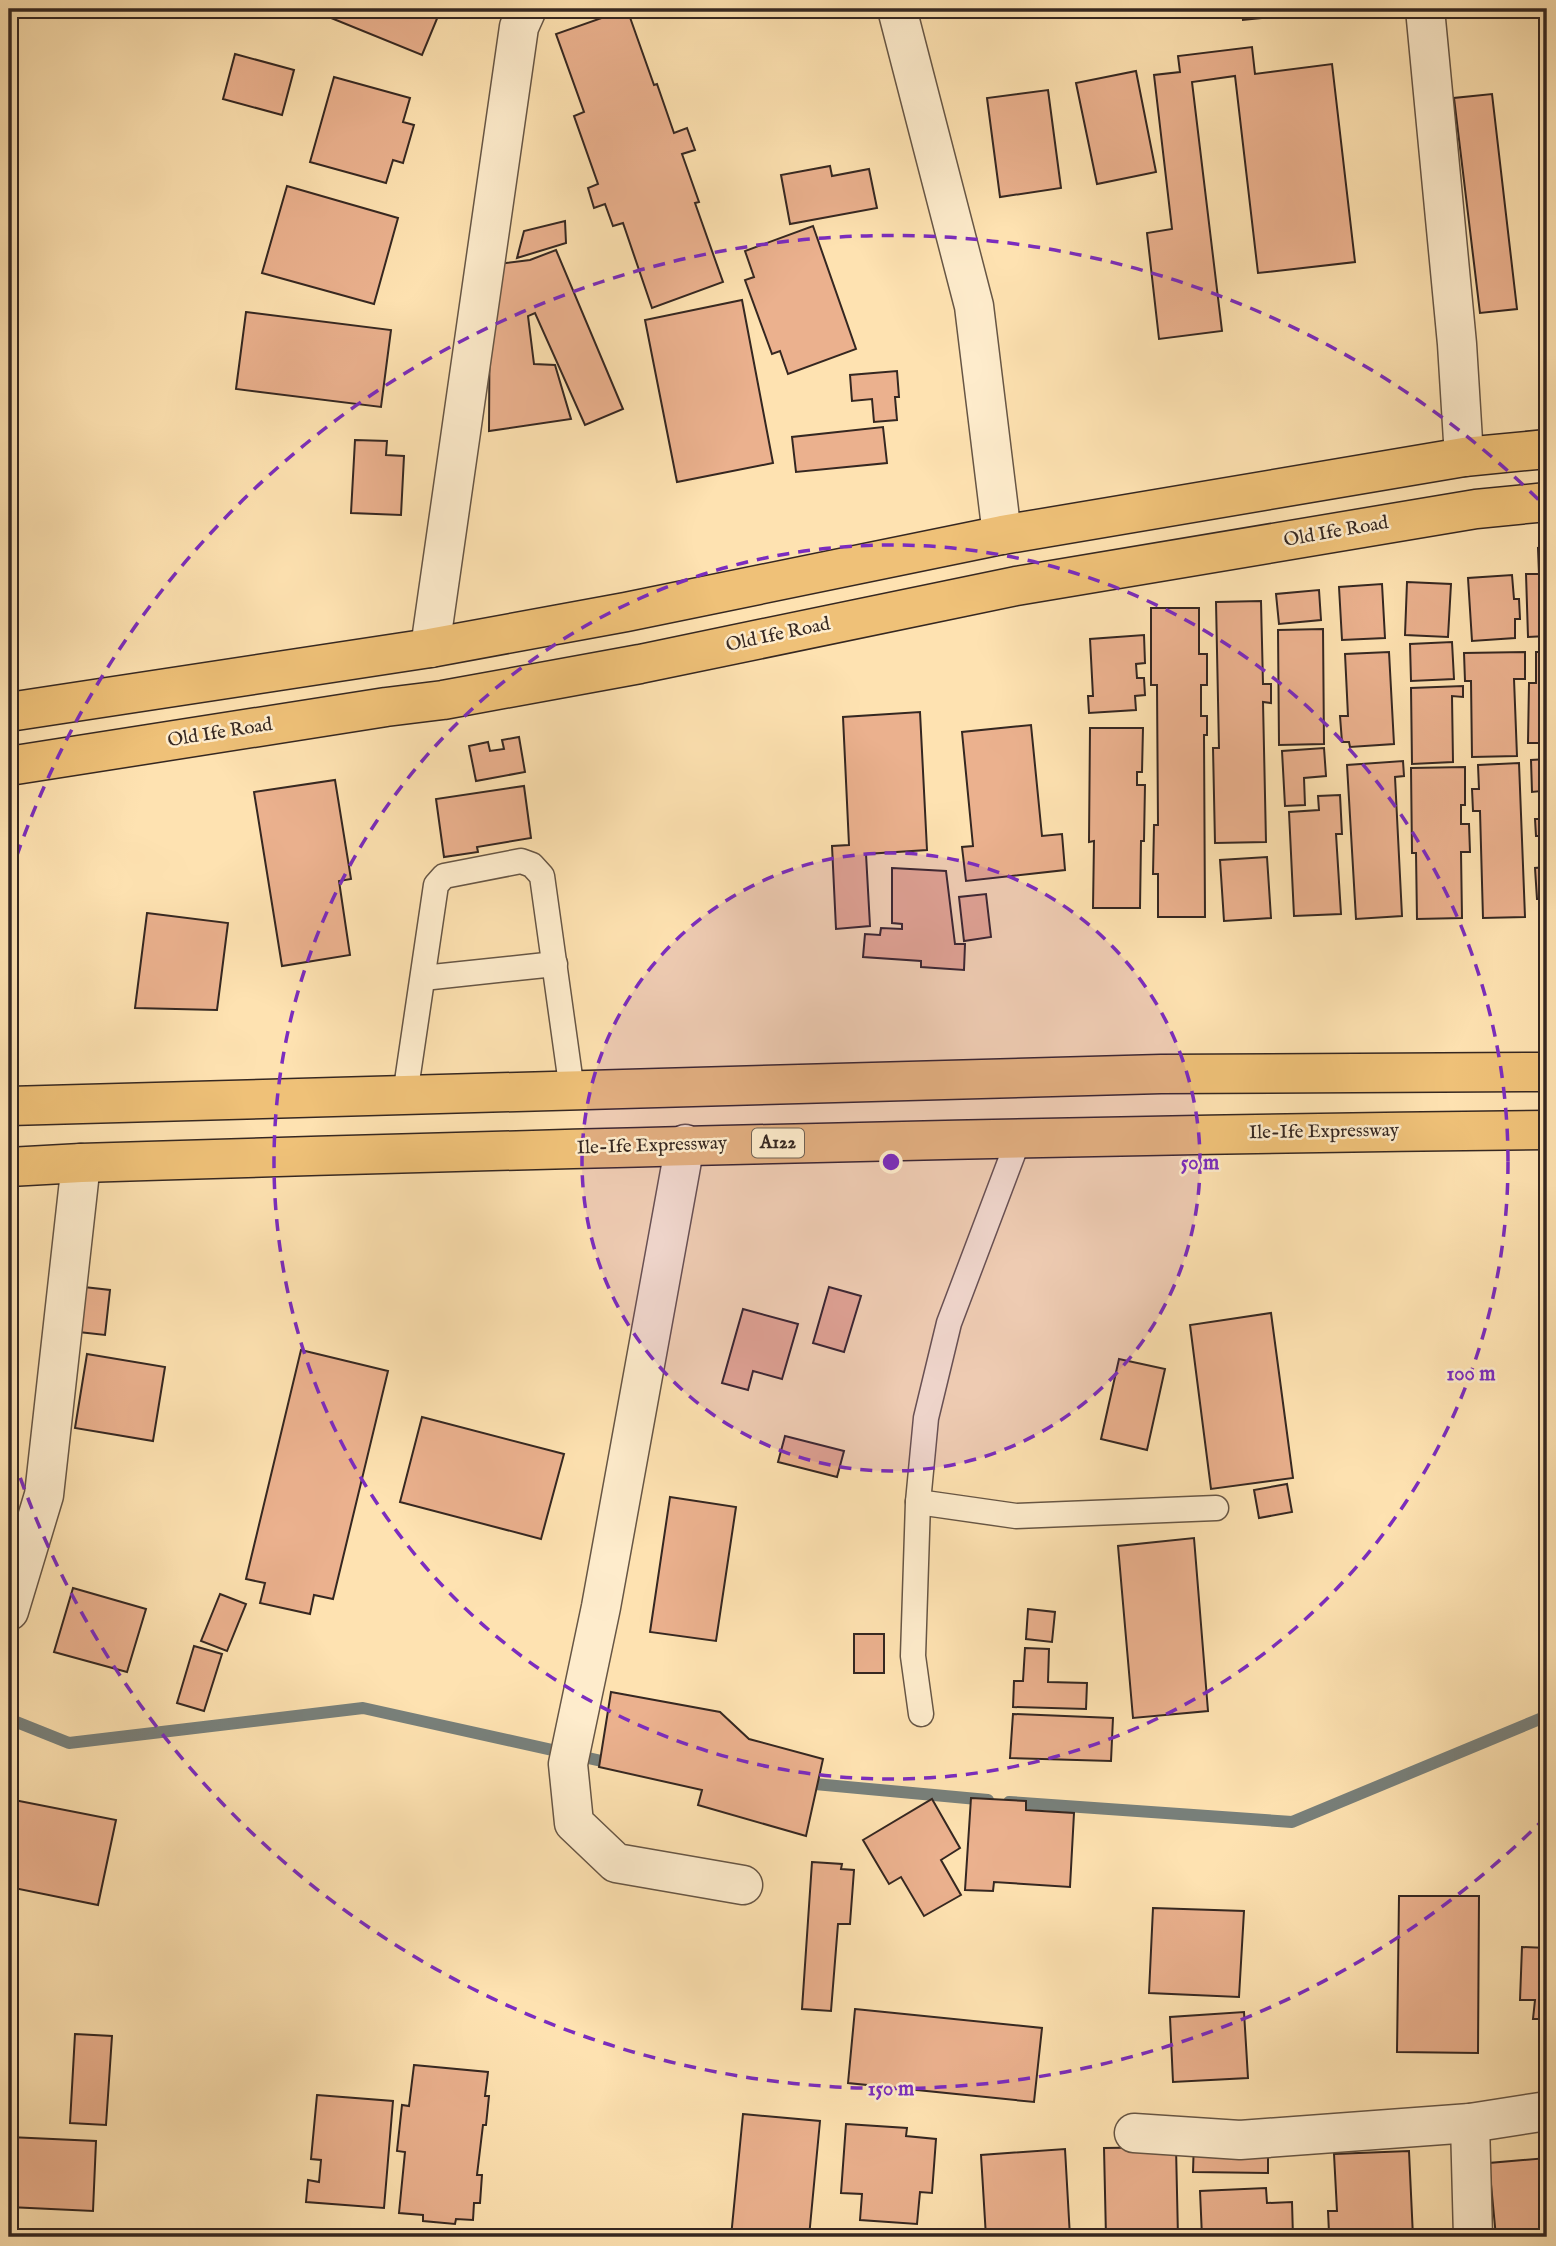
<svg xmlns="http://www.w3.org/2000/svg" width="1556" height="2246" font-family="'IM FELL English',serif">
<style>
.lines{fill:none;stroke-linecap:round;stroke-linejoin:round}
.stream{stroke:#78807b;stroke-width:12}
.building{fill:#ebb18e;stroke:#352721;stroke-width:2}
.lane-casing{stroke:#675645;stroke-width:27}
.street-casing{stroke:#675645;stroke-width:41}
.primary-casing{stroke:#352721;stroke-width:41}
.highway-casing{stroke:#352721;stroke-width:41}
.lane{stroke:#feeccc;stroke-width:24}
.street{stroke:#feeccc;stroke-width:38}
.primary{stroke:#efc178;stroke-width:38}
.highway{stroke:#efc178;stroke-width:38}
.ring{fill:none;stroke:#7b2cbf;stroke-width:3.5;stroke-dasharray:12 9}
.labels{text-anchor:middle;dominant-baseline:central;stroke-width:5;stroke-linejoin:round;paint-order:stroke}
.shield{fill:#feeccc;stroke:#716254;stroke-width:2}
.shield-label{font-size:18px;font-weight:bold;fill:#352721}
.street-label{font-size:19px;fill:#352721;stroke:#feeccc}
.centre{fill:#7b2cbf;stroke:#feeccc;stroke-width:3.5}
.ring-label{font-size:21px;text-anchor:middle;font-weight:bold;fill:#7b2cbf;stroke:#feeccc;stroke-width:5;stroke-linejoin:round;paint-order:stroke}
</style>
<rect width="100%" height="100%" fill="#fee2b1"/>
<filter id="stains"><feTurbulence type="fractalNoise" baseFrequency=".00286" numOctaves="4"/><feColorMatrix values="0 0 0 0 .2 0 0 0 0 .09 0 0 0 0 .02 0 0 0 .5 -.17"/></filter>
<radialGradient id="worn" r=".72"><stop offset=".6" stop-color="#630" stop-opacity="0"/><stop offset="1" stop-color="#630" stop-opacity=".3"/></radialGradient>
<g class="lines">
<g class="stream">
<polyline points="9,1719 69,1743 363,1708 615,1764"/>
<polyline points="804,1783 988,1800"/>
<polyline points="1009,1802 1292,1822 1547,1716"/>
</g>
</g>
<g class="building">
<polygon points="309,9 441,9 422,55"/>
<polygon points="627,9 654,85 657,84 674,133 687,128 695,150 682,154 699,202 695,203 723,282 652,308 623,223 613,226 605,204 594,208 588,188 598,184 574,116 584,112 556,34"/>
<polygon points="1242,9 1347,9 1243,20"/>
<polygon points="1252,47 1255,74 1332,64 1355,262 1258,273 1235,76 1192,82 1222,331 1159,339 1147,233 1172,229 1154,75 1180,72 1178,56"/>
<polygon points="235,54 294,70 282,115 223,99"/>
<polygon points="1136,71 1156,172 1097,184 1076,83"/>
<polygon points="334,77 410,98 403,122 414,125 403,163 393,160 386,183 310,162"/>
<polygon points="1048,90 1061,188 1000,197 987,98"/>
<polygon points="1492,94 1517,309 1480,313 1454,98"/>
<polygon points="830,166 832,176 869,169 877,208 790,224 781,175"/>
<polygon points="287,186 398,218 374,304 262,273"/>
<polygon points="565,221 566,243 517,258 524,231"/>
<polygon points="813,226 856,349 788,374 780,351 772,354 745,280 754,277 745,251"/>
<polygon points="556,250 623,409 585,425 535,313 528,316 534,364 555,365 571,419 489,431 490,265 530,260"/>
<polygon points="742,300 773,463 677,482 645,320"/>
<polygon points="246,312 391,330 381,407 236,389"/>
<polygon points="897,371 899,397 895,397 897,420 874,422 872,399 852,401 850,375"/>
<polygon points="883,427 887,463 796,472 792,437"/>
<polygon points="355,440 387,441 386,455 404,456 401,515 351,513"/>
<polygon points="1547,547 1547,636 1528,637 1526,574 1539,574 1538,548"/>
<polygon points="1512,575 1514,599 1519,599 1520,619 1515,619 1515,638 1472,641 1468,578"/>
<polygon points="1407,582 1451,584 1448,637 1405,635"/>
<polygon points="1382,584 1385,638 1342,640 1339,587"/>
<polygon points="1319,590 1321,620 1279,624 1276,594"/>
<polygon points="1261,601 1263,684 1271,684 1271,703 1263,702 1266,842 1215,843 1213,748 1219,748 1216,602"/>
<polygon points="1151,608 1199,608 1199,654 1207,654 1207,685 1201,685 1201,716 1207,716 1207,735 1204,735 1205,917 1158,917 1158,874 1153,874 1154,825 1158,825 1157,685 1151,685"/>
<polygon points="1323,629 1324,744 1279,745 1278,630"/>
<polygon points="1144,635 1145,663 1136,664 1137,678 1144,678 1145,695 1135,696 1136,710 1089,713 1088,696 1093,696 1090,639"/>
<polygon points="1452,642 1454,679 1411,681 1410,644"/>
<polygon points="1389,652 1394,744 1350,747 1349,742 1342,742 1340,716 1348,716 1345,654"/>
<polygon points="1525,652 1525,679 1514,679 1517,756 1472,757 1471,681 1465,681 1464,653"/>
<polygon points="1536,652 1547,652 1547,743 1528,743 1529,683 1536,683"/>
<polygon points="1463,686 1463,697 1452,696 1453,762 1412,764 1411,688"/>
<polygon points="920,712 927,850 866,854 870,926 836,929 832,846 849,845 843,717"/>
<polygon points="1031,725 1042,836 1062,834 1065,870 966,881 962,847 973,846 962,732"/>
<polygon points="1090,728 1143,728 1142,772 1137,772 1137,785 1145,785 1144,841 1141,841 1140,908 1093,908 1094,841 1089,842"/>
<polygon points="519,737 525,772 476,781 469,746 488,742 490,751 504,749 502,740"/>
<polygon points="1324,748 1326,776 1304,778 1305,805 1285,806 1282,751"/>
<polygon points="1547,759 1547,899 1537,899 1535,868 1547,867 1544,836 1536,836 1535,819 1543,819 1541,791 1532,792 1531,760"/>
<polygon points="1403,761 1404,776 1395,777 1402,916 1356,919 1347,765"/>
<polygon points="1519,763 1525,917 1483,918 1480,811 1473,811 1472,789 1479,789 1478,765"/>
<polygon points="1465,767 1465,805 1461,805 1461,824 1469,824 1470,852 1461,852 1462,918 1417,919 1416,853 1412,853 1411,768"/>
<polygon points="335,780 351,879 339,881 350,955 282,966 254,792"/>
<polygon points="524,786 531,838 477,847 478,852 444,857 436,799"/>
<polygon points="1340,795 1342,834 1336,834 1341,914 1294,916 1289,812 1319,810 1318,796"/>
<polygon points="1267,857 1271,918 1224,921 1220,860"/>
<polygon points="892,868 946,871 955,944 965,944 964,970 921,967 921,961 863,957 865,934 880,935 881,928 902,929 902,924 892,923"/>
<polygon points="986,894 991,937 964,941 959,897"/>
<polygon points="147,913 228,923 217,1010 135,1008"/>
<polygon points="75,1286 110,1290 105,1335 70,1331"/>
<polygon points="829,1287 861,1296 844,1352 813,1343"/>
<polygon points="743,1309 798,1324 782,1379 753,1371 748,1390 722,1383"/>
<polygon points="1271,1313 1293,1478 1211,1489 1190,1325"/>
<polygon points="301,1350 388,1371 333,1599 314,1595 310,1614 260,1603 265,1583 246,1579"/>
<polygon points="87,1354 165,1367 153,1441 75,1428"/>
<polygon points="1119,1359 1165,1369 1147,1450 1101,1439"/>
<polygon points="422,1417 564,1454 541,1539 400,1502"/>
<polygon points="785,1436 844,1451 837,1477 778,1462"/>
<polygon points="1287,1484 1292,1512 1259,1518 1254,1490"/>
<polygon points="670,1497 736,1507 716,1641 650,1632"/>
<polygon points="1194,1538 1208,1711 1133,1718 1118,1546"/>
<polygon points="73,1588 146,1609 127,1672 54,1652"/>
<polygon points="220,1594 246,1604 227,1651 201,1641"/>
<polygon points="1028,1609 1055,1612 1052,1642 1026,1639"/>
<rect x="854" y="1634" width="30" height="39"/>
<polygon points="194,1646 222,1654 204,1711 177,1703"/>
<polygon points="1025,1648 1049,1649 1048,1682 1087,1683 1086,1709 1013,1707 1014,1681 1023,1681"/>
<polygon points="611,1692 720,1712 749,1739 823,1759 806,1836 698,1805 702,1790 599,1767"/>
<polygon points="1013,1714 1113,1718 1111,1761 1010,1758"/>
<polygon points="971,1798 1026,1801 1026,1810 1074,1813 1070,1887 994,1882 993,1891 965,1890"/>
<polygon points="9,1799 116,1820 98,1905 9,1887"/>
<polygon points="932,1799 960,1848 941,1860 961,1895 924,1916 901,1877 889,1884 863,1840"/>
<polygon points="812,1862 842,1864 841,1869 854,1870 850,1924 838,1924 831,2011 802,2009"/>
<polygon points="1399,1896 1479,1896 1478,2053 1397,2052"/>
<polygon points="1153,1908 1244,1911 1239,1997 1149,1993"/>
<polygon points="1522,1947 1547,1948 1547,2019 1533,2019 1535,2000 1520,2000"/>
<polygon points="855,2009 1042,2028 1034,2102 848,2083"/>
<polygon points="1244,2012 1248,2078 1173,2082 1170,2017"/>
<polygon points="75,2034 112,2036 106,2125 70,2123"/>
<polygon points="414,2065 488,2072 485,2096 489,2096 486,2125 483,2125 477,2175 482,2175 480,2203 474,2203 473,2220 456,2219 455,2224 423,2221 423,2215 399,2213 405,2152 397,2151 402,2105 409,2106"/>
<polygon points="317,2095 393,2101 384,2208 306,2202 308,2180 319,2182 321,2160 311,2159"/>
<polygon points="743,2114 820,2121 809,2237 731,2237"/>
<polygon points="846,2124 907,2128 906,2136 936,2139 932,2193 920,2192 917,2224 860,2220 862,2194 841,2193"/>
<polygon points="9,2137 96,2141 93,2211 9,2207"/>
<polygon points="1194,2140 1268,2140 1268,2173 1193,2172"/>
<polygon points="1176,2147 1178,2237 1106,2237 1104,2148"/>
<polygon points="1065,2149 1070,2237 986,2237 981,2155"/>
<polygon points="1409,2151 1413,2237 1338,2237 1338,2232 1329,2233 1328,2211 1337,2211 1334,2154"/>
<polygon points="1547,2158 1547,2237 1496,2237 1489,2163"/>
<polygon points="1266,2188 1267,2203 1292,2202 1293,2237 1202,2237 1200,2191"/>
</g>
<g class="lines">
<defs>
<g id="lane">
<polyline points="423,978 555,964"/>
<polyline points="405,1095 436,885 444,876 521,861 532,865 542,876 572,1091"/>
<polyline points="918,1502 1016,1516 1216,1508"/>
<polyline points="921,1714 913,1656 918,1502 926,1418 949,1323 1019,1138"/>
</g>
<g id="street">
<polyline points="897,9 974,306 1002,535"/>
<polyline points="1425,9 1457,344 1464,457"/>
<polyline points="430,648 519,27 527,9"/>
<polyline points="685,1144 601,1607 568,1764 574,1823 616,1863 743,1885"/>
<polyline points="9,1611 44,1495 81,1163"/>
<polyline points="1470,2123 1473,2237"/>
<polyline points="1134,2133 1240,2140 1470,2123 1547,2111"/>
</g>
<g id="primary">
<polyline points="9,712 430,648 626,612 1002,535 1464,457 1547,449"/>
<polyline points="9,766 386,707 443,700 640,664 1016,586 1476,509 1547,502"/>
</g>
<g id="highway">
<polyline points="9,1106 1161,1074 1547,1072"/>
<path d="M9,1167L81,1163C570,1148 1058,1135 1547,1130"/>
</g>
</defs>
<use href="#lane" class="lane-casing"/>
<use href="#street" class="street-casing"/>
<use href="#primary" class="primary-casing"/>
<use href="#highway" class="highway-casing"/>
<use href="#lane" class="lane"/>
<use href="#street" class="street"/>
<use href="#primary" class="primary"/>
<use href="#highway" class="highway"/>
</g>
<circle cx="891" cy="1162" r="309" fill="#7b2cbf" fill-opacity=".12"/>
<g class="ring">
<circle cx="891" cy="1162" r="309"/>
<circle cx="891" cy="1162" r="617"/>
<path d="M1546 1817A926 926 0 0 1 10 1448M10 876A926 926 0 0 1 1546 507"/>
</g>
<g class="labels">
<rect class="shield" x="752" y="1128.5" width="52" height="29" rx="5"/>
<g class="shield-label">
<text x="778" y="1143">A122</text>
</g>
<g class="street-label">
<text transform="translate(1336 532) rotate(-10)">Old Ife Road</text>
<text transform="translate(778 635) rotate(-12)">Old Ife Road</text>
<text transform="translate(220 733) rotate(-9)">Old Ife Road</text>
<text transform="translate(1324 1132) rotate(-1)">Ile-Ife Expressway</text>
<text transform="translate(652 1146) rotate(-2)">Ile-Ife Expressway</text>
</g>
</g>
<circle cx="891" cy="1162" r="10" class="centre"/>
<g class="ring-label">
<text x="1200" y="1169">50 m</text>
<text x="1471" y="1380">100 m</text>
<text x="891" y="2095">150 m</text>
</g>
<rect width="1556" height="2246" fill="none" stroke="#fee2b1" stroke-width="35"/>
<rect x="10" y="10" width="1535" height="2225" fill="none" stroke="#352721" stroke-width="3.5"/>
<rect x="18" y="18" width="1521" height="2211" fill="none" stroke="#352721" stroke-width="2"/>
<rect width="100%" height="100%" filter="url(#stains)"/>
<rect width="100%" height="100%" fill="url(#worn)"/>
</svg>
